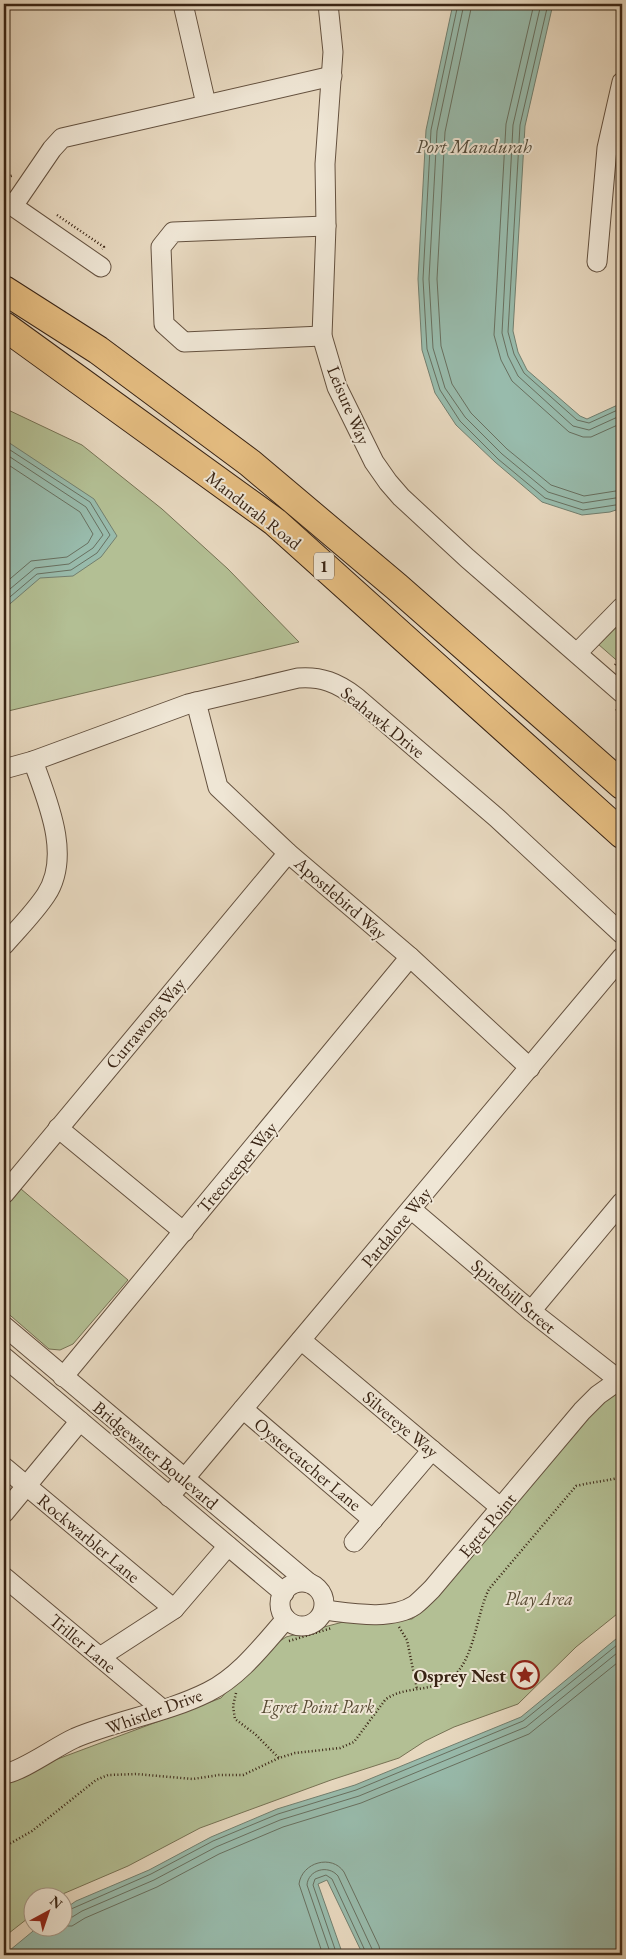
<svg xmlns="http://www.w3.org/2000/svg" width="626" height="1959" font-family="'EB Garamond',serif">
<style>
.green{fill:#b3bf94;stroke:#767254}
.water{fill:#98bbac;stroke:#727f6f}
.lines{fill:none;stroke-linecap:round;stroke-linejoin:round}
.shore{stroke:#687060;stroke-width:1}
.minor-casing{stroke:#64513f;stroke-width:21}
.highway-casing{stroke:#392414;stroke-width:30}
.path{stroke:#392414;stroke-width:2.5;stroke-dasharray:1 2.5;stroke-linecap:butt}
.minor{stroke:#efe6d5;stroke-width:19}
.highway{stroke:#e4bc80;stroke-width:28}
.labels{text-anchor:middle;dominant-baseline:central;stroke-width:4;stroke-linejoin:round;paint-order:stroke}
.shield{fill:#efe6d5;stroke:#705e4e;stroke-width:1}
.shield-label{font-size:16px;font-weight:bold;fill:#392414}
.street-label{font-size:18px;fill:#392414;stroke:#efe6d5}
.park-label{font-size:18px;font-style:italic;fill:#584b34;stroke:#efe6d5}
.poi-label{font-size:18px;font-weight:bold;fill:#392414;stroke:#efe6d5;text-anchor:end}
.water-label{font-size:19px;font-style:italic;fill:#514a3a;stroke:#efe6d5}
</style>
<rect width="100%" height="100%" fill="#e7d8bf"/>
<filter id="stains"><feTurbulence type="fractalNoise" baseFrequency=".004" numOctaves="4"/><feColorMatrix values="0 0 0 0 .2 0 0 0 0 .09 0 0 0 0 .02 0 0 0 .5 -.17"/></filter>
<radialGradient id="worn" r=".72"><stop offset=".6" stop-color="#630" stop-opacity="0"/><stop offset="1" stop-color="#630" stop-opacity=".3"/></radialGradient>
<g class="green">
<polygon points="4,408 82,445 162,509 228,569 299,642 4,712"/>
<polygon points="622,619 622,665 598,644"/>
<polygon points="21,1189 128,1280 73,1344 60,1350 49,1349 4,1310 4,1209"/>
<polygon points="622,1388 622,1610 576,1647 518,1704 454,1727 425,1741 399,1758 331,1780 200,1828 128,1866 58,1896 32,1896 32,1915 4,1937 4,1779 221,1698 261,1654 286,1637 343,1622 412,1619 428,1607 592,1412"/>
</g>
<g class="water">
<polygon points="453,4 553,4 525,126 513,331 518,352 527,370 580,416 587,419 622,403 622,508 610,512 582,515 542,502 495,462 456,425 435,393 422,350 418,279 426,130"/>
<polygon points="4,441 8,442 94,499 117,536 101,557 73,576 40,578 4,609"/>
<polygon points="622,1634 622,1955 363,1955 327,1880 318,1884 343,1955 4,1955 38,1927 62,1926 63,1910 76,1901 149,1870 211,1837 277,1809 355,1785 521,1717"/>
</g>
<g class="lines">
<g class="shore">
<polyline points="458,4 431,130 423,279 427,349 440,390 460,421 498,459 545,498 583,510 622,504"/>
<polyline points="464,4 437,131 429,279 433,348 445,388 465,417 502,454 548,492 583,503 622,497"/>
<polyline points="472,4 445,132 437,279 441,346 452,384 471,413 507,449 551,485 584,496 622,490"/>
<polyline points="534,4 506,124 494,335 501,360 512,381 569,432 583,437 591,437 622,423"/>
<polyline points="541,4 513,125 502,333 508,356 518,376 573,426 589,430 622,415"/>
<polyline points="548,4 520,125 508,332 514,354 524,373 577,420 589,423 622,408"/>
<polyline points="4,446 90,502 110,535 97,553 71,570 37,574 4,602"/>
<polyline points="4,453 86,507 103,535 93,548 69,564 35,568 4,594"/>
<polyline points="4,462 80,512 93,534 88,543 67,557 31,561 4,584"/>
<polyline points="62,1913 151,1874 213,1841 278,1814 356,1790 523,1721 622,1641"/>
<polyline points="62,1920 69,1919 82,1911 154,1880 216,1847 280,1820 359,1796 526,1727 622,1649"/>
<polyline points="58,1926 72,1926 85,1918 157,1887 219,1854 283,1827 361,1803 529,1734 622,1659"/>
<path d="M323,1955L299,1884C302,1862 332,1854 344,1872L379,1946L381,1955"/>
<path d="M331,1955L307,1885C308,1870 328,1864 338,1876L372,1949L373,1955"/>
<polyline points="337,1955 313,1885 315,1879 326,1875 332,1879 367,1955"/>
</g>
<defs>
<g id="minor">
<polyline points="183,4 206,104"/>
<polyline points="328,4 333,52 325,164 326,226 322,336 337,387 374,462 388,482 401,497 467,558 622,693"/>
<polyline points="4,200 101,267"/>
<polyline points="13,206 52,149 62,138 332,76"/>
<polyline points="597,262 607,148 622,82"/>
<polyline points="322,336 184,342 164,324 161,247 173,232 326,226"/>
<polyline points="577,653 622,607"/>
<polyline points="196,702 218,787 288,853 410,957 530,1068"/>
<path d="M4,769L33,761L188,704L298,678C321,676 338,683 356,697L497,818L622,934"/>
<path d="M4,945C18,929 34,913 46,895C72,856 47,800 33,761"/>
<polyline points="58,1128 184,1232"/>
<polyline points="4,1194 288,853"/>
<polyline points="411,1209 531,1311 619,1380"/>
<polyline points="531,1311 622,1202"/>
<polyline points="4,1326 309,1583"/>
<polyline points="301,1340 501,1508"/>
<polyline points="4,1357 284,1593"/>
<polyline points="63,1377 410,957"/>
<polyline points="243,1409 373,1520"/>
<polyline points="4,1467 174,1609"/>
<polyline points="169,1497 622,957"/>
<polyline points="4,1513 80,1421"/>
<polyline points="354,1542 432,1450"/>
<polyline points="4,1577 162,1709"/>
<circle cx="302" cy="1604" r="22"/>
<path d="M324,1610C350,1613 391,1621 415,1605C421,1600 427,1594 432,1589L582,1411L598,1395L622,1378"/>
<polyline points="100,1657 174,1609 228,1546"/>
<path d="M4,1774C23,1771 55,1747 75,1738C118,1720 166,1713 208,1692C240,1676 263,1645 286,1619"/>
</g>
<g id="highway">
<polyline points="4,290 98,350 250,463 397,587 622,785"/>
<polyline points="4,326 275,522 622,834"/>
</g>
</defs>
<use href="#minor" class="minor-casing"/>
<use href="#highway" class="highway-casing"/>
<g class="path">
<polyline points="4,178 14,175"/>
<polyline points="57,215 104,247 102,249"/>
<polyline points="615,665 622,656"/>
<polyline points="616,709 622,714"/>
<polyline points="399,1627 407,1640 417,1689"/>
<polyline points="289,1641 332,1628"/>
<polyline points="236,1693 233,1706 235,1719 255,1734 279,1758"/>
<path d="M4,1847L32,1831L96,1780L108,1775L136,1774L193,1779L219,1775H243L279,1758L295,1753L340,1748L354,1742L385,1700C400,1688 421,1691 440,1684C475,1672 474,1619 489,1589L576,1486C592,1482 607,1481 622,1477"/>
</g>
<use href="#minor" class="minor"/>
<use href="#highway" class="highway"/>
</g>
<defs>
<symbol id="sight-ring" viewBox="-11 -11 22 22"><circle r="9.5" fill="#efe6d5" stroke="#8f2418" stroke-width="1.5"/><path d="M0-6L1.8-2.2L6-1.7L2.9 1.2L3.7 5.4L0 3.3L-3.7 5.4L-2.9 1.2L-6-1.7L-1.8-2.2Z" fill="#8f2418"/></symbol>
</defs>
<g fill-rule="evenodd">
<use href="#sight-ring" x="509" y="1659" width="32" height="32"/>
</g>
<g class="labels">
<rect class="shield" x="314" y="552.5" width="20" height="27" rx="4"/>
<g class="shield-label">
<text x="324" y="566">1</text>
</g>
<g class="street-label">
<text transform="translate(349 405) rotate(67)">Leisure Way</text>
<text transform="translate(254 510) rotate(38)">Mandurah Road</text>
<text transform="translate(383 722) rotate(39)">Seahawk Drive</text>
<text transform="translate(341 898) rotate(41)">Apostlebird Way</text>
<text transform="translate(145 1023) rotate(-50)">Currawong Way</text>
<text transform="translate(237 1167) rotate(-50)">Treecreeper Way</text>
<text transform="translate(396 1227) rotate(-50)">Pardalote Way</text>
<text transform="translate(514 1296) rotate(40)">Spinebill Street</text>
<text transform="translate(401 1424) rotate(40)">Silvereye Way</text>
<text transform="translate(156 1455) rotate(40)">Bridgewater Boulevard</text>
<text transform="translate(308 1464) rotate(40)">Oystercatcher Lane</text>
<text transform="translate(487 1525) rotate(-50)">Egret Point</text>
<text transform="translate(89 1538) rotate(40)">Rockwarbler Lane</text>
<text transform="translate(83 1643) rotate(40)">Triller Lane</text>
<text transform="translate(154 1711) rotate(-20)">Whistler Drive</text>
</g>
<g class="park-label">
<text x="539" y="1598">Play Area</text>
<text x="318" y="1706">Egret Point Park</text>
</g>
<g class="poi-label">
<text x="506" y="1675">Osprey Nest</text>
</g>
<g class="water-label">
<text x="474" y="146">Port Mandurah</text>
</g>
</g>
<rect width="626" height="1959" fill="none" stroke="#e7d8bf" stroke-width="20"/>
<rect x="5" y="5" width="616" height="1949" fill="none" stroke="#392414" stroke-width="2.5"/>
<rect x="10" y="10" width="606" height="1939" fill="none" stroke="#392414"/>
<g transform="translate(48 1912) rotate(40)"><circle r="24" fill="#efe6d5" stroke="#a69888"/>
<path d="M0-4L9 19L0 12L-9 19Z" fill="#8f2418"/>
<text y="-8" font-size="14" font-weight="bold" text-anchor="middle" fill="#392414">N</text>
</g>
<rect width="100%" height="100%" filter="url(#stains)"/>
<rect width="100%" height="100%" fill="url(#worn)"/>
</svg>
